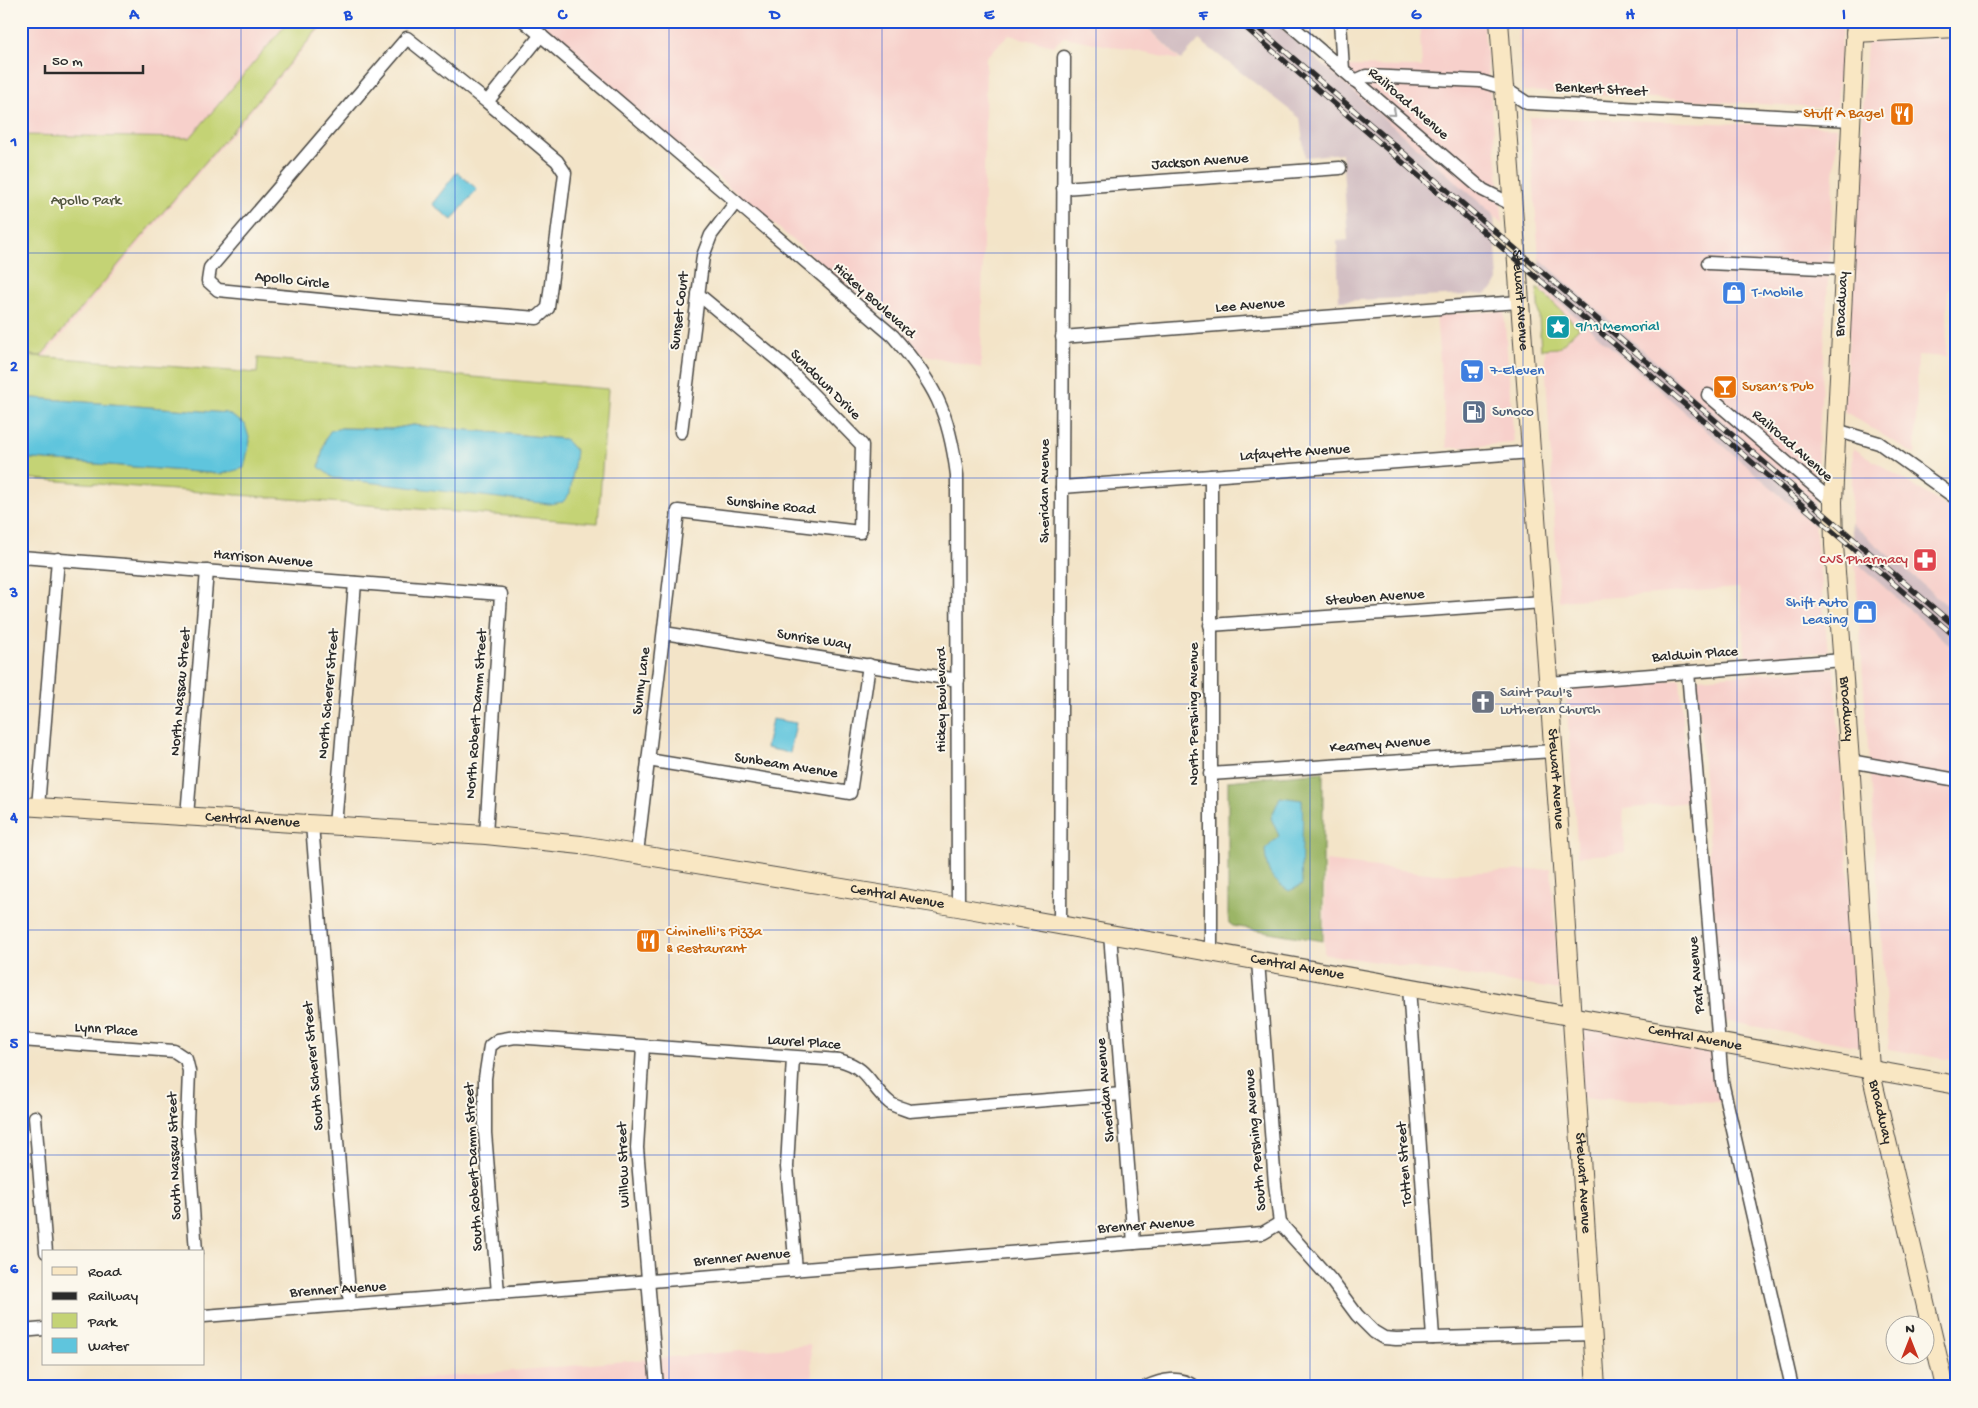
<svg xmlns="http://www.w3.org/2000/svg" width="1978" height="1408" font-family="'Gochi Hand',sans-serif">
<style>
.built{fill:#f7d0cb}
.industrial{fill:#d2bec2}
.green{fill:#c4d375;stroke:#787f50;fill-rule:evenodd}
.forest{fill:#9bb566;stroke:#637048}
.water{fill:#5fc5dd;stroke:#457884}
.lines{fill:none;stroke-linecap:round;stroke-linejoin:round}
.minor-casing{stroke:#494743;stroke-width:15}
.secondary-casing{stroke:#494743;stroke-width:20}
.minor{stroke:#fff;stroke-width:12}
.secondary{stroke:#f9e7c3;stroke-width:18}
.rail-casing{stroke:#2b2b2b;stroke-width:5.5}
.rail{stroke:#fbf7ec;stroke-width:4;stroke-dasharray:11;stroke-linecap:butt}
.oneway{stroke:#a0a0a0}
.grid{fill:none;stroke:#1d4ed8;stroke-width:1;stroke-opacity:0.55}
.labels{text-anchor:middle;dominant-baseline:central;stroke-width:4;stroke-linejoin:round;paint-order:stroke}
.street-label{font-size:15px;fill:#2b2b2b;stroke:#fbf7ec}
.food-label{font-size:15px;fill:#c56008;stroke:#fbf7ec;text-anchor:start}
.park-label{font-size:15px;fill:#51553e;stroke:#fbf7ec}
.shop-label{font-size:15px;fill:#366cbe;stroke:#fbf7ec;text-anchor:start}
.culture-label{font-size:15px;fill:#0d838f;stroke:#fbf7ec;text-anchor:start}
.service-label{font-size:15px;fill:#4e5e75;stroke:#fbf7ec;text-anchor:start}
.health-label{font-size:15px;fill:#be3a42;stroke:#fbf7ec;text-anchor:end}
.worship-label{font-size:15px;fill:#5b616d;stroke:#fbf7ec;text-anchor:start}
.neatline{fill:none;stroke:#1d4ed8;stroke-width:2}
.grid-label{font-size:16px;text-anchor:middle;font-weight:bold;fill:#1d4ed8}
</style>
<rect width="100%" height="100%" fill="#fbf7ec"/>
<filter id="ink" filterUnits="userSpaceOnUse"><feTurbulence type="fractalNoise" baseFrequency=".02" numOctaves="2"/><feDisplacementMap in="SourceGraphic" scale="10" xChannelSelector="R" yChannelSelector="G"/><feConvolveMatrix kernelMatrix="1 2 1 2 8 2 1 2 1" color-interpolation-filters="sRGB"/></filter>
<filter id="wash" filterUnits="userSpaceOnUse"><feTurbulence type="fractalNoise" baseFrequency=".0096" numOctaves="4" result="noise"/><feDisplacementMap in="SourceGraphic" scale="20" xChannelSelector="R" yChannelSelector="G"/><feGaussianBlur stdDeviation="1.12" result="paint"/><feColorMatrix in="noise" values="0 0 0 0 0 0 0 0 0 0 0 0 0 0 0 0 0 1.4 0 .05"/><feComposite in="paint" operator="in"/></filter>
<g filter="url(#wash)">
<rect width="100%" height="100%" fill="#f3e4c8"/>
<g class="built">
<polygon points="21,21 327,21 44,357 21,355"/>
<polygon points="531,21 1141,21 1180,60 1064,37 1053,46 1009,35 986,57 981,368 922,354 880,313"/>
<polygon points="1419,21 1483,21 1503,224 1325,66 1422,67"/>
<polygon points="1517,21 1843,21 1837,108 1523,91"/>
<polygon points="1957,36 1957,288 1948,288 1946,357 1918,355 1915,455 1844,411 1867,43"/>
<polygon points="1529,117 1837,127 1815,503 1539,258"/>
<polygon points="1541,286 1815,526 1828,652 1746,658 1739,588 1559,601"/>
<polygon points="1504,311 1514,443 1447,448 1436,314"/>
<polygon points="1853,448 1957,513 1957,614 1851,523"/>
<polygon points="1855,561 1957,652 1957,1061 1889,1049"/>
<polygon points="1834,668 1861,1047 1721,1020 1697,678"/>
<polygon points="1680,679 1689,802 1623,809 1625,853 1578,856 1565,686"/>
<polygon points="1326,861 1436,874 1551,869 1560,990 1324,954"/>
<polygon points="1572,1015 1718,1041 1726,1102 1576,1098"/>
<polygon points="810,1345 813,1387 327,1387"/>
</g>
<g class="industrial">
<polygon points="1141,21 1273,21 1494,215 1498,280 1493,289 1485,294 1339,301 1337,241 1348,240 1342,153 1305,157 1300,118 1199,40 1181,60"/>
<polygon points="1539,258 1815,503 1815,526 1541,286"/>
<polygon points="1851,523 1957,614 1957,652 1855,561"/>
</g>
<g class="green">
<polygon points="289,21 325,21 41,356 21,354 21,135 190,138"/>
<polygon points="1537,287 1579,328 1558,348 1541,349"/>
<path d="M21,355L257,373L258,358L608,389L598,523L21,478V458L222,474L226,413L21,397ZM413,425L565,439L576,451L341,428L391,429Z"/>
</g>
<polygon class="forest" points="1323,772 1323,941 1233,926 1229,923 1228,915 1228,781"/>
<g class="water">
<polygon points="457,172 477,189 452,220 432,204"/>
<polygon points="21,397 227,413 245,424 250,441 244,468 222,474 21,458"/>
<polygon points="413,425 565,439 576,451 570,493 563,502 549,504 333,478 319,467 325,440 330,431 341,428 391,429"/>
<polygon points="772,719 796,723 790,753 766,748"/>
<path d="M1280,797L1302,800C1304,828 1300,856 1302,885L1289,891C1270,878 1267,873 1265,850L1279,836L1271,818Z"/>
</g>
</g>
<g filter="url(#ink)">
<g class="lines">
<defs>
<g id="minor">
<path d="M524,21L893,336C935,384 949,412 957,475L958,907"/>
<polyline points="1286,21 1483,190 1513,205"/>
<polyline points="1340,21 1343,70"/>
<polyline points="1355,81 1366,76 1480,81 1504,88 1527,103 1851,120"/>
<polyline points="487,102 557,161 565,173 548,308 537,318 383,306 218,290 208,281 210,268 407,38 487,102 541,35"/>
<polyline points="1063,188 1340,168"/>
<polyline points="1708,263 1844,269"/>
<polyline points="1447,307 1520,302"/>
<polyline points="1062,337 1441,308"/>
<polyline points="1708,395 1833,502"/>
<polyline points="1836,430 1879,443 1957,499"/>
<polyline points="681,432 703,256 711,235 736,202"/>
<polyline points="1062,487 1532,452"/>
<polyline points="21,557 501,594 486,835"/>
<polyline points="1210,625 1543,602"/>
<polyline points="664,633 958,680"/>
<polyline points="1688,672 1722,1082 1792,1387"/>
<polyline points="1549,683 1843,660"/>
<polyline points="648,760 850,793 869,665"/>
<polyline points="1850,761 1957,780"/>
<polyline points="1210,774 1553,751"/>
<polyline points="38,807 58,559"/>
<polyline points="187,816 207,571"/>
<polyline points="312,824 350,1305"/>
<polyline points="335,826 355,583"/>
<polyline points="637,853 678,511 860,532 862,445 787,368 698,294"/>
<polyline points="1060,925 1064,57"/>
<polyline points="1110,934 1134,1243"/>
<polyline points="1211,952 1211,476"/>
<polyline points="1258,961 1275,1184 1280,1223 1331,1280 1357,1315 1374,1332 1384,1338 1396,1339 1593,1334"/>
<polyline points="1409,987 1433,1338"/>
<polyline points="21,1040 174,1051 186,1059 189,1071 187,1123 196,1252"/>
<polyline points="643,1047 637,1148 657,1387"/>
<polyline points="793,1058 787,1167 796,1270"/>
<polyline points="35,1117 46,1252"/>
<path d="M498,1293L485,1133V1078L490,1046L498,1040L515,1037L839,1060C870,1068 869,1086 890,1103C895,1107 903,1108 909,1111L1122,1094"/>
<polyline points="204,1316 1263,1233 1280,1223"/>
<polyline points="21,1331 44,1329"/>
<path d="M1146,1387C1163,1379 1179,1376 1195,1387"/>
</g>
<g id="secondary">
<path id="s1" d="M1499,21L1561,852L1596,1387"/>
<path id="s2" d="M1856,21L1833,502L1834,545L1850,761L1870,1069L1945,1387"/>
<polyline points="1855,33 1957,28"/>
<path id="s3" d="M21,806L486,835L581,845L958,907L1957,1085"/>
</g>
</defs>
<use href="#minor" class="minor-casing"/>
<use href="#secondary" class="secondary-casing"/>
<use href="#minor" class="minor"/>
<use href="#secondary" class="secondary"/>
<defs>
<g id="rail">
<polyline points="1238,21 1957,638"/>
<polyline points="1250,21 1957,628"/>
</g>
</defs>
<use href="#rail" class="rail-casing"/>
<use href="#rail" class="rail"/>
</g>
<defs><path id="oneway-chevron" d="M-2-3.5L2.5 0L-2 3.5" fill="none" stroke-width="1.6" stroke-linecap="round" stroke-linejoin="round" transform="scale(1.25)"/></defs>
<use class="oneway" href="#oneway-chevron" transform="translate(1393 113) rotate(41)"/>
</g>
<path class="grid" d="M241,21V1387M455,21V1387M669,21V1387M882,21V1387M1096,21V1387M1310,21V1387M1523,21V1387M1737,21V1387M21,253H1957M21,478H1957M21,704H1957M21,930H1957M21,1155H1957"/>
<defs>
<symbol id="restaurant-square" viewBox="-11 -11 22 22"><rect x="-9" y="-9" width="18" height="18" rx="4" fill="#e8710a" stroke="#fbf7ec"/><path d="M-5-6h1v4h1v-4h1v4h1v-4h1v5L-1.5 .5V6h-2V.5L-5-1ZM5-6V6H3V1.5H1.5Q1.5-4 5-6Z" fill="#fff"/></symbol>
<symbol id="shop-square" viewBox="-11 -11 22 22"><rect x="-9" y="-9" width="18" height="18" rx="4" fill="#3f7fe0" stroke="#fbf7ec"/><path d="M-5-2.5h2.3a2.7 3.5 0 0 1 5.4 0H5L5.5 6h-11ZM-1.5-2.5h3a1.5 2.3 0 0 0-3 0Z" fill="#fff"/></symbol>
<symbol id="sight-square" viewBox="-11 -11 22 22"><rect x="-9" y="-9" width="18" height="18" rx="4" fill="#0f9aa8" stroke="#fbf7ec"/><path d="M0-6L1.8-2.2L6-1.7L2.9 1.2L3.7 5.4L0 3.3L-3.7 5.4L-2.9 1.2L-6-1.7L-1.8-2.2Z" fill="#fff"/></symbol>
<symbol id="supermarket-square" viewBox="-11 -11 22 22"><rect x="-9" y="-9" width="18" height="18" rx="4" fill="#3f7fe0" stroke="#fbf7ec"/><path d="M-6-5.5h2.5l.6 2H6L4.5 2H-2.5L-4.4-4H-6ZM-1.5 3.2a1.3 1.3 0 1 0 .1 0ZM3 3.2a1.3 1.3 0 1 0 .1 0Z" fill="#fff"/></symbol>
<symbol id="bar-square" viewBox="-11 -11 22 22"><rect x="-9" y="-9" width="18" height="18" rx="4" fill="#e8710a" stroke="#fbf7ec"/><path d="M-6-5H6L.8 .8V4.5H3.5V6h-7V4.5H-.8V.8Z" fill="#fff"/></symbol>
<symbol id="fuel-square" viewBox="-11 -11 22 22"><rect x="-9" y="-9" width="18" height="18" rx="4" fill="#5c6f8a" stroke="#fbf7ec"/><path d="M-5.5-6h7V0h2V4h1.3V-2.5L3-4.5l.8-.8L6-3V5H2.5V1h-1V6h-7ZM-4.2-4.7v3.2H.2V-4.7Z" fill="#fff"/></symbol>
<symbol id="pharmacy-square" viewBox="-11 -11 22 22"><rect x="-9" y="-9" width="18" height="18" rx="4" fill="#e0444e" stroke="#fbf7ec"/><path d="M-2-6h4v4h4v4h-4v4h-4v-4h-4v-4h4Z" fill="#fff"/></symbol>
<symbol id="church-square" viewBox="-11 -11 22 22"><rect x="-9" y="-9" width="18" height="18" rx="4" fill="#6b7280" stroke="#fbf7ec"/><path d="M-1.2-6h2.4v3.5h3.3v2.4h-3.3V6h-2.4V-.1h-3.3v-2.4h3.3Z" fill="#fff"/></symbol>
</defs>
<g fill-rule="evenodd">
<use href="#restaurant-square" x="1888" y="100" width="28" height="28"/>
<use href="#shop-square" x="1720" y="279" width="28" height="28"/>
<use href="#sight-square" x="1544" y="313" width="28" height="28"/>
<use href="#supermarket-square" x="1458" y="357" width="28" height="28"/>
<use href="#bar-square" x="1711" y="373" width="28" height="28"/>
<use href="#fuel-square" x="1460" y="398" width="28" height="28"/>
<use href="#pharmacy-square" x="1911" y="546" width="28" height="28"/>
<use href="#shop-square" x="1851" y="598" width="28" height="28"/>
<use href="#church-square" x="1469" y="688" width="28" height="28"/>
<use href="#restaurant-square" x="634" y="927" width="28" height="28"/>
</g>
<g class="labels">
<g class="street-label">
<text transform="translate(1601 90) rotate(3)">Benkert Street</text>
<text transform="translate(1408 104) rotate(41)">Railroad Avenue</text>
<text transform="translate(1200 162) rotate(-4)">Jackson Avenue</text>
<text transform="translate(292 281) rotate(6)">Apollo Circle</text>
<text stroke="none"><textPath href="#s1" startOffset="280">Stewart Avenue</textPath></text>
<text transform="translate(874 301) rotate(42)">Hickey Boulevard</text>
<text transform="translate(1842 304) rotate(-87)">Broadway</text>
<text transform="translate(1250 306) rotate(-4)">Lee Avenue</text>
<text transform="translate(680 311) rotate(-83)">Sunset Court</text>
<text transform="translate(825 385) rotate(45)">Sundown Drive</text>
<text transform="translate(1792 446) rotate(41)">Railroad Avenue</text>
<text transform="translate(1295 453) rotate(-4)">Lafayette Avenue</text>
<text transform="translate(1045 491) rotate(-90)">Sheridan Avenue</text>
<text transform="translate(771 506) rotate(6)">Sunshine Road</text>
<text transform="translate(263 559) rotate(5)">Harrison Avenue</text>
<text transform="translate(1375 598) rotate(-4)">Steuben Avenue</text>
<text transform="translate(814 640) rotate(9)">Sunrise Way</text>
<text transform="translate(1695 655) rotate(-4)">Baldwin Place</text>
<text transform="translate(642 681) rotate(-83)">Sunny Lane</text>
<text transform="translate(181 692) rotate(-85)">North Nassau Street</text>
<text transform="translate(329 694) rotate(-85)">North Scherer Street</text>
<text transform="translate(942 700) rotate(-90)">Hickey Boulevard</text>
<text stroke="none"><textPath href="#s2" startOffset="689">Broadway</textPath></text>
<text transform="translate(477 714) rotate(-86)">North Robert Damm Street</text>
<text transform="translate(1194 714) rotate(-90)">North Pershing Avenue</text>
<text transform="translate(1380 745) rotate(-4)">Kearney Avenue</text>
<text transform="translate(786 766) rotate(9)">Sunbeam Avenue</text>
<text stroke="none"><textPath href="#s1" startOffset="760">Stewart Avenue</textPath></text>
<text stroke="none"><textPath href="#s3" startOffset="232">Central Avenue</textPath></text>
<text stroke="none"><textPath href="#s3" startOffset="882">Central Avenue</textPath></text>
<text stroke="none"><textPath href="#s3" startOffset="1288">Central Avenue</textPath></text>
<text transform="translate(1697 975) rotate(-95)">Park Avenue</text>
<text transform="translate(106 1030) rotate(4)">Lynn Place</text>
<text stroke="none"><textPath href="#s3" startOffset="1692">Central Avenue</textPath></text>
<text transform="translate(804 1043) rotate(4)">Laurel Place</text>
<text transform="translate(314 1066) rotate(-95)">South Scherer Street</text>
<text transform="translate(1106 1090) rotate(-95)">Sheridan Avenue</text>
<text stroke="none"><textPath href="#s2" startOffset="1094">Broadway</textPath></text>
<text transform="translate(1256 1140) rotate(-95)">South Pershing Avenue</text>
<text transform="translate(175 1156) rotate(-92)">South Nassau Street</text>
<text transform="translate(1405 1164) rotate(-94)">Totten Street</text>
<text transform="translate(624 1165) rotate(-92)">Willow Street</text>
<text transform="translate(474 1167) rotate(-93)">South Robert Damm Street</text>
<text stroke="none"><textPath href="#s1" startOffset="1165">Stewart Avenue</textPath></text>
<text transform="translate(1146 1226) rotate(-4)">Brenner Avenue</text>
<text transform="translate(742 1258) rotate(-5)">Brenner Avenue</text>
<text transform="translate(338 1290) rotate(-4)">Brenner Avenue</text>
</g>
<g class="food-label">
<text x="1884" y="114" text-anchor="end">Stuff A Bagel</text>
<text x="1742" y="387">Susan’s Pub</text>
<text x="666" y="932">Ciminelli's Pizza<tspan x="666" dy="17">&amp; Restaurant</tspan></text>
</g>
<g class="park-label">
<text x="86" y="201">Apollo Park</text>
</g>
<g class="shop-label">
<text x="1752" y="293">T-Mobile</text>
<text x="1490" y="371">7-Eleven</text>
<text x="1848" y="603" text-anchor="end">Shift Auto<tspan x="1848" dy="17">Leasing</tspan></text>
</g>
<g class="culture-label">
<text x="1576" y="327">9/11 Memorial</text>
</g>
<g class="service-label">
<text x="1492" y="412">Sunoco</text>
</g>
<g class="health-label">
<text x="1908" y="560">CVS Pharmacy</text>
</g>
<g class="worship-label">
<text x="1500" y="693">Saint Paul's<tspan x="1500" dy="17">Lutheran Church</tspan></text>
</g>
</g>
<rect width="1978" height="1408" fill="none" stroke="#fbf7ec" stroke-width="55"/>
<rect x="42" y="1250" width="162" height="115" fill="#fbf7ec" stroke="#a8a59f"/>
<rect x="52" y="1267" width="25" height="8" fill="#f9e7c3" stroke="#a8a59f"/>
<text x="88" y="1276" font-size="15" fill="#2b2b2b">Road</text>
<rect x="52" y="1292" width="25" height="8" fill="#2b2b2b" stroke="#a8a59f"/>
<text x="88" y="1300" font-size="15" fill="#2b2b2b">Railway</text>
<rect x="52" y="1313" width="25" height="15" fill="#c4d375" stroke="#a8a59f"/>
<text x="88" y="1326" font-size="15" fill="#2b2b2b">Park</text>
<rect x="52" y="1338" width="25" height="15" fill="#5fc5dd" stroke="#a8a59f"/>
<text x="88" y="1350" font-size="15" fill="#2b2b2b">Water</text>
<g transform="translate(1910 1340)"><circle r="24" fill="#fbf7ec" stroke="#a8a59f"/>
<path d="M0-4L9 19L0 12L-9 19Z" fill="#c8321e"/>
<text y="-8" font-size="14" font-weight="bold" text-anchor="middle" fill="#2b2b2b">N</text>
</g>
<path d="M45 65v8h98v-8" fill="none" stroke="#2b2b2b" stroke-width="2.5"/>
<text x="52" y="65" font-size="15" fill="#2b2b2b" stroke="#fbf7ec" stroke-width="4" paint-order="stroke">50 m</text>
<rect x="28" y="28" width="1922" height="1352" class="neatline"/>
<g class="grid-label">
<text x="134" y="19">A</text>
<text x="348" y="19">B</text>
<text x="562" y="19">C</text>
<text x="775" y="19">D</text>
<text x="989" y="19">E</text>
<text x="1203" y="19">F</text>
<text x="1416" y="19">G</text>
<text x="1630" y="19">H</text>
<text x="1844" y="19">I</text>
<text x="14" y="146">1</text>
<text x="14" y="371">2</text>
<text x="14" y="597">3</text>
<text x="14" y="822">4</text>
<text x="14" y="1048">5</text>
<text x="14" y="1273">6</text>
</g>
</svg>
